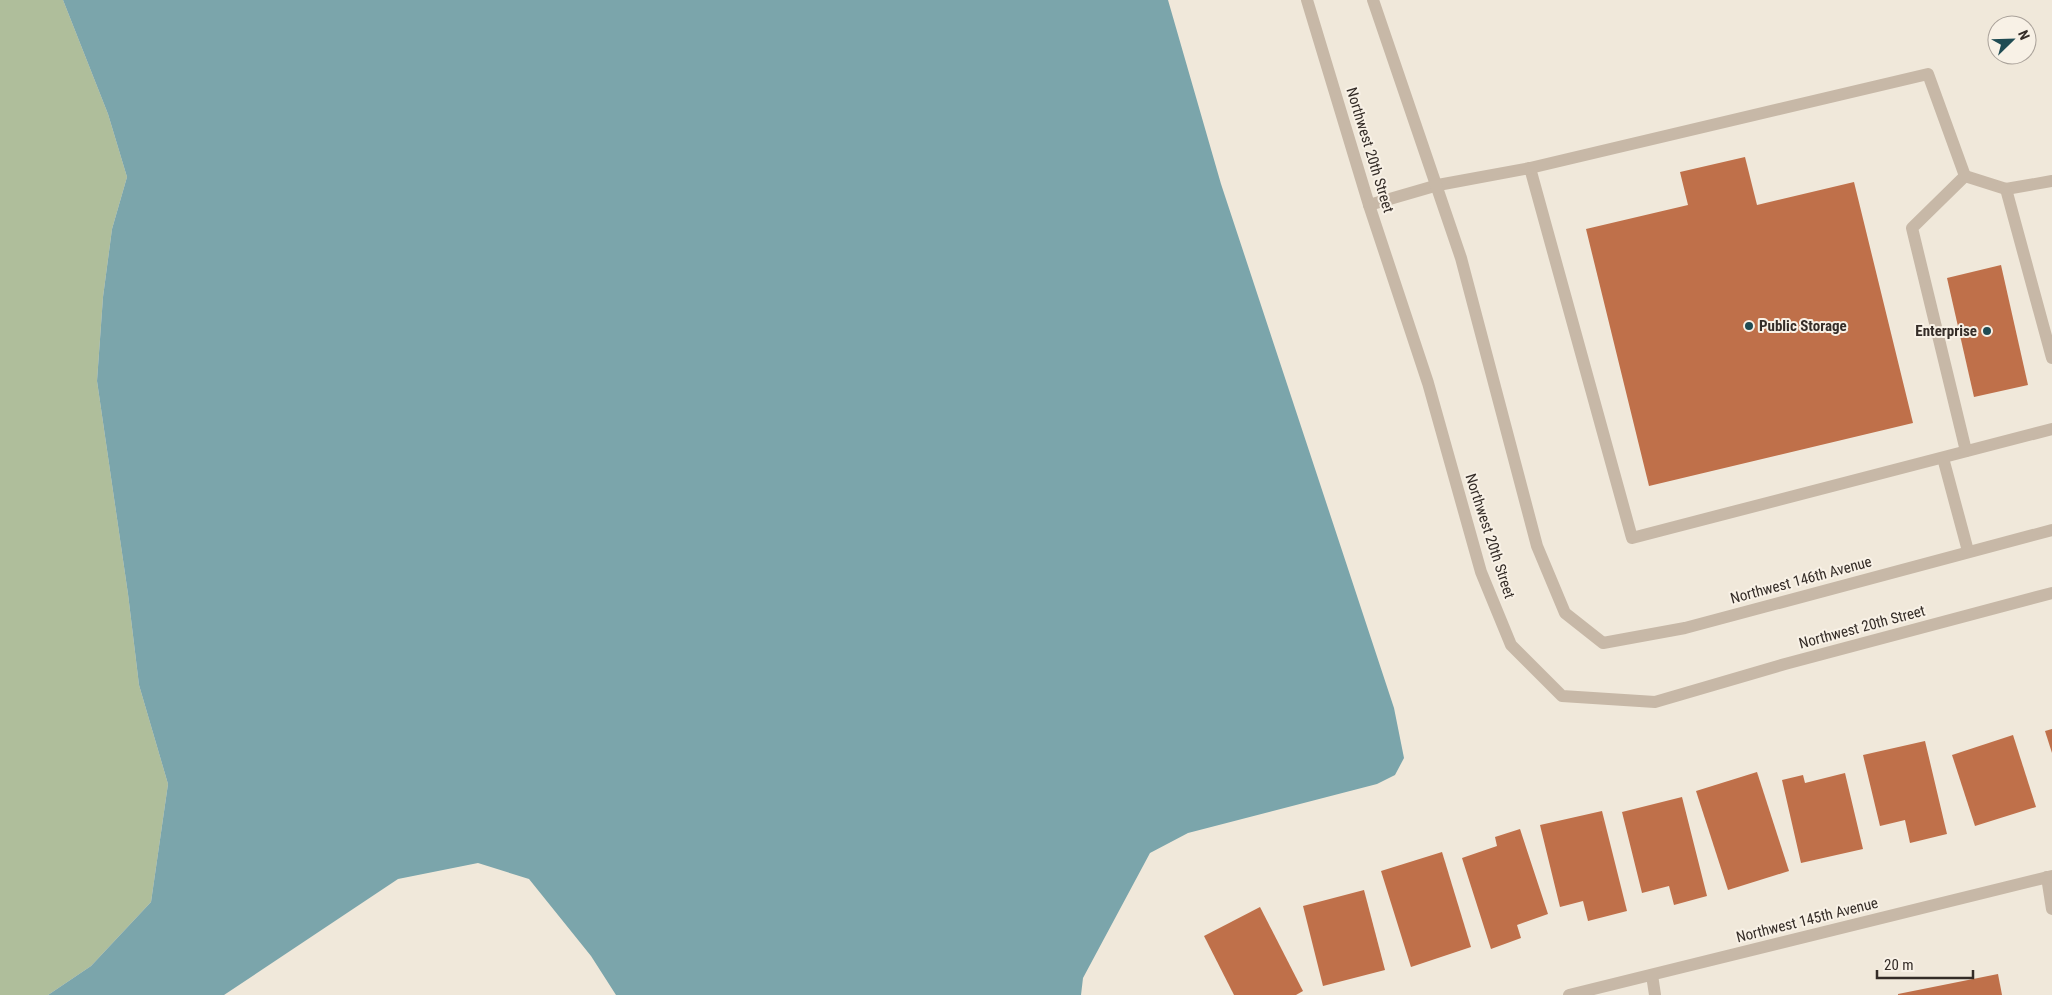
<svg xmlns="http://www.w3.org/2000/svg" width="2052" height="995" font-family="'Roboto Condensed',sans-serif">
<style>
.green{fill:#afbe9b}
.water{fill:#7ba5ab}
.building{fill:#bf704a}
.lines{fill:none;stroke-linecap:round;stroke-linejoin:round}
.lane{stroke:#c7b8a7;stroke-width:12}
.street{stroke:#c7b8a7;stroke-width:12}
.poi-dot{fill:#1f4b53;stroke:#f8f1e6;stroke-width:2}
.labels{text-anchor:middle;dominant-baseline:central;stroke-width:4;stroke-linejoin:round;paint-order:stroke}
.street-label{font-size:15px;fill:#342c27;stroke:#f8f1e6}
.poi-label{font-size:15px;font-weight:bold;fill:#342c27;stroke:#f8f1e6;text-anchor:start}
</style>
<rect width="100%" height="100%" fill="#f0e8da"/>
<polygon class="green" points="0,0 63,0 108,114 127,177 112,229 103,297 97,381 128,594 139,685 168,784 151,902 91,966 48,995 0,995"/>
<polygon class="water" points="63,0 1168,0 1221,184 1394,708 1404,758 1395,775 1377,784 1188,833 1150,853 1083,978 1081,995 616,995 591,956 529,879 478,863 398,879 224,995 48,995 91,966 151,902 168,784 139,685 128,594 97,381 103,297 112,229 127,177 108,114"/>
<g class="building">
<polygon points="1745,157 1757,205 1854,182 1913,423 1649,486 1586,229 1688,205 1680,172"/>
<polygon points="2001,265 2028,385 1974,397 1947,278"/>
<polygon points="2052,729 2052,753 2045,731"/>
<polygon points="2013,735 2036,807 1975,826 1952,755"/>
<polygon points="1925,741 1947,834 1910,843 1905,820 1880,826 1863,755"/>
<polygon points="1757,772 1789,871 1728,890 1696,791"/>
<polygon points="1845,773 1863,849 1801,863 1782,780 1803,775 1805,783"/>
<polygon points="1682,797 1707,896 1674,905 1669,886 1642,893 1622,812"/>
<polygon points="1602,811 1627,911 1588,921 1583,901 1560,907 1540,825"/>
<polygon points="1520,829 1548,914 1517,925 1521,938 1491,949 1462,858 1497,846 1495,837"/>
<polygon points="1442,852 1471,947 1411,967 1381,871"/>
<polygon points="1364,890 1385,970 1323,986 1303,906"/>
<polygon points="1260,907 1303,991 1296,995 1234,995 1204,936"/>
<polygon points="1998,974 2002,995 1898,995 1898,994"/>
</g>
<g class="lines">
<g class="lane">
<polyline points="1530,168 1632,538 2052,429"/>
<polyline points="1965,176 1912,228 1966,451"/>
<polyline points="1965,176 2006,189 2052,181"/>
<polyline points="2006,189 2052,358"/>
<polyline points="1369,205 1438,185 1530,168 1928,74 1965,176"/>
<polyline points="1943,458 1968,551"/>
</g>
<g class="street">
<polyline points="1307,0 1369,205 1428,383 1481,572 1511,645 1562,696 1655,702 1785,664 2052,593"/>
<polyline points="1373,0 1461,258 1537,546 1565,613 1603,643 1685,628 2052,530"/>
<polyline points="2047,877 2052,909"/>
<polyline points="1652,975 1655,995"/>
<polyline points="1569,995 2052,876"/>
</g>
</g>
<g class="poi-dot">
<circle cx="1749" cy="326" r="5"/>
<circle cx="1987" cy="331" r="5"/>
</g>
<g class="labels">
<g class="street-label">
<text transform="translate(1370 150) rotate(73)">Northwest 20th Street</text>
<text transform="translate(1490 536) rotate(72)">Northwest 20th Street</text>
<text transform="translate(1801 580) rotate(-15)">Northwest 146th Avenue</text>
<text transform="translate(1862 627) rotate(-15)">Northwest 20th Street</text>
<text transform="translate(1807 920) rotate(-14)">Northwest 145th Avenue</text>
</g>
<g class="poi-label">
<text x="1759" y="326">Public Storage</text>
<text x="1977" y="331" text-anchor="end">Enterprise</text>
</g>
</g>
<g transform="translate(2012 40) rotate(67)"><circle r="24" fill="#f8f1e6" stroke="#aaa29a"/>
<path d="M0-4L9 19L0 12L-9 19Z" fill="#1f4b53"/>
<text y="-8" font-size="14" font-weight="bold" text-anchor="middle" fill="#342c27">N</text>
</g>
<path d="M1877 970v8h96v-8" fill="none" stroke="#342c27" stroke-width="2.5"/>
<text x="1884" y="970" font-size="15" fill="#342c27" stroke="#f8f1e6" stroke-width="4" paint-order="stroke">20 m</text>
</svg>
